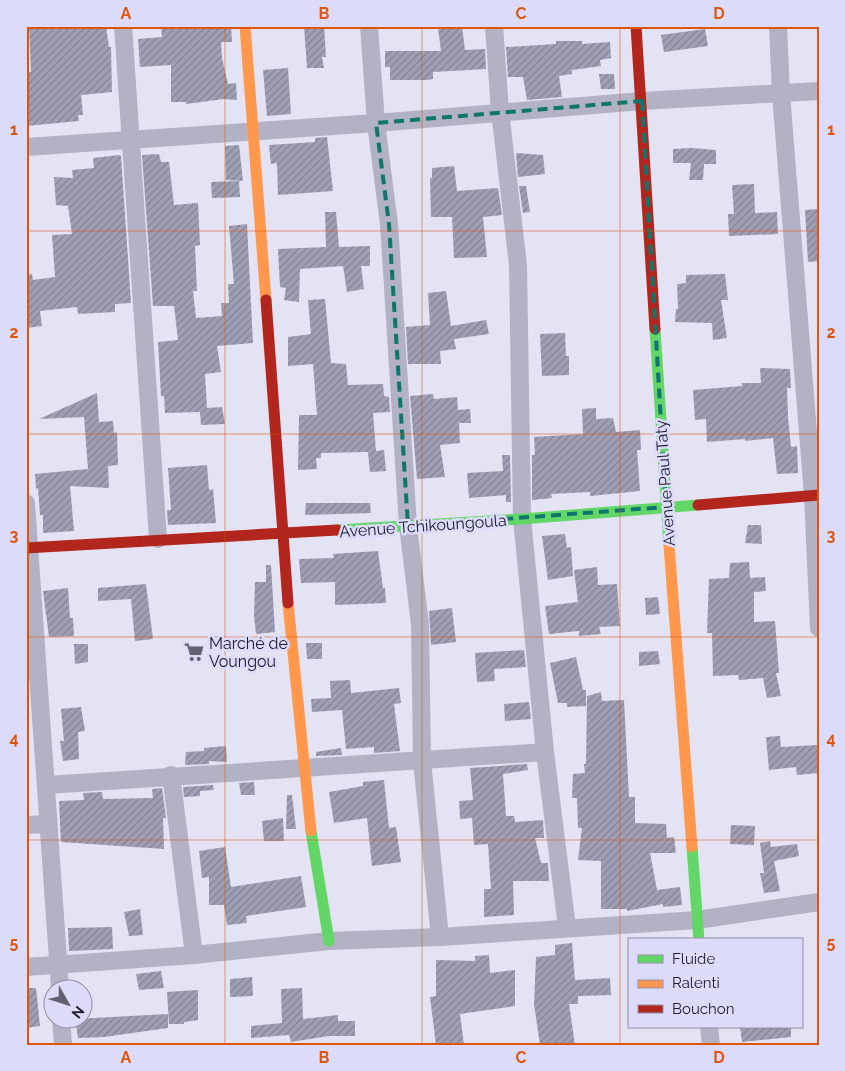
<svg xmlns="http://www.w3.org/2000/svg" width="845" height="1071" font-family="Raleway,sans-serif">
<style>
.building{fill:url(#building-hatch)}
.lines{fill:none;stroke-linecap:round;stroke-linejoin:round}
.street{stroke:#b3b2c4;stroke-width:18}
.fast{stroke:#63d668;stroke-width:11}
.slow{stroke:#ff974d;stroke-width:11}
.jam{stroke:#b3261e;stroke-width:11}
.marked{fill:none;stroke:#0f766e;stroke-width:4;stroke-dasharray:10 6;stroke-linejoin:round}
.grid{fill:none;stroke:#de560d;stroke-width:1;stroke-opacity:0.55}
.labels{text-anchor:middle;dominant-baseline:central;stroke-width:5;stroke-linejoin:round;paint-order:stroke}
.street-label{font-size:16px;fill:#1d1c27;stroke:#dcdcfa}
.poi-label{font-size:16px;fill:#1d1c27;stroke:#dcdcfa;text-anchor:start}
.neatline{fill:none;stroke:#de560d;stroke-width:2}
.grid-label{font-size:16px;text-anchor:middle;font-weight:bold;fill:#de560d}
</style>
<defs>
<pattern id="building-hatch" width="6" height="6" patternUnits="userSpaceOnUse" patternTransform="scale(1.25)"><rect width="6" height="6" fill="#a19fb5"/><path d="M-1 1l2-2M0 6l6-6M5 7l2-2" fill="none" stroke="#838193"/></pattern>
</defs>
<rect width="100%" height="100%" fill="#e3e3f3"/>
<g class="building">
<polygon points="29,26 106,26 109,47 111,47 112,92 81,95 83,115 78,115 79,121 26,126 26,72 31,72"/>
<polygon points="161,26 231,26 232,42 221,42 222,58 228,84 236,83 237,100 224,99 186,104 186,102 171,102 171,65 140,67 138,39 162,37"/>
<polygon points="304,26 324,26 326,57 322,57 324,68 307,68"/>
<polygon points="462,27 465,50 485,49 486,69 433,72 433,79 427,80 390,80 390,67 385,67 385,51 441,51 438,28"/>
<polygon points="705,29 708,46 664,52 661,35"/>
<polygon points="556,41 582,41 582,44 610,42 611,58 600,60 601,66 572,70 572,74 559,76 562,97 527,100 523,77 508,77 506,47 556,44"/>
<polygon points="288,68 291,114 267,116 263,70"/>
<polygon points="599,74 614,74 615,89 601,89"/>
<polygon points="327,137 333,191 278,195 277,163 271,164 269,145 315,142 315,138"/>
<polygon points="239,145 243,181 226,180 225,146"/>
<polygon points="692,148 716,150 716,164 704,164 703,180 689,180 691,163 673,163 673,149"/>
<polygon points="516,153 543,155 545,174 518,177"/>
<polygon points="159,154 161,162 169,162 174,205 198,203 200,245 195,246 197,291 193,291 196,318 222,316 221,303 229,303 228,284 234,284 229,226 247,224 253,343 217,346 221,372 205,374 207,408 222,407 225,424 201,425 200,412 165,413 164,396 161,396 158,342 178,340 174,306 153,306 142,155"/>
<polygon points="119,155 121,156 131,303 115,304 115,312 78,314 77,307 40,311 42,326 26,328 26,275 32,274 33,280 55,277 52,235 72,234 68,206 56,205 54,177 73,178 72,170 94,168 93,158"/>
<polygon points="454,166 457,191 498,188 502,215 483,217 487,257 454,258 452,217 431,217 430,178 432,178 432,168"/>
<polygon points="239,181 240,197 212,198 211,182"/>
<polygon points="754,184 755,213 777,212 778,234 729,236 728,214 734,214 732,185"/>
<polygon points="519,186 526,186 530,212 523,213"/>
<polygon points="819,209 819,261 808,262 805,210"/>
<polygon points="325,212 336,212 339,247 370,246 370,266 361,266 364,289 347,292 343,266 300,269 299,302 284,300 286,288 280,287 278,249 326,247"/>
<polygon points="725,274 728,300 721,300 727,338 713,340 712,323 675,322 676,309 678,309 677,284 686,283 686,275"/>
<polygon points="446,291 451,326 486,320 489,334 454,339 456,349 440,351 441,364 408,364 406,327 430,325 428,293"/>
<polygon points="325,299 331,363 346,364 348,385 383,384 384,396 389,397 390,412 373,413 376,451 384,450 386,471 370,472 368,452 321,453 321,458 316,458 317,469 298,470 299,415 317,415 313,364 288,366 288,337 311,334 308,300"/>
<polygon points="565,333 566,356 569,356 569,375 542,376 540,334"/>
<polygon points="760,368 790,369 791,388 787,388 788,417 791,447 797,446 798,473 777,474 773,438 745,441 745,439 707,442 706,419 695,420 693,390 742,386 742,383 761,383"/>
<polygon points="97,393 99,422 113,421 114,433 117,432 118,465 108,466 109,488 70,486 74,531 43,533 43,515 40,515 38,488 36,489 35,474 88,469 84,417 39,419"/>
<polygon points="433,394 434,399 457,397 458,410 470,409 471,423 459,423 460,443 440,445 445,477 417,479 410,396"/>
<polygon points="596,408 596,419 613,418 616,432 640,430 641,450 637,450 640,491 590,496 590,492 551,494 552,498 532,500 532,455 535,455 534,437 583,434 582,409"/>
<polygon points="502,455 510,455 511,502 506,502 506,495 469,498 467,473 503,471"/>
<polygon points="207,465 209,490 213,489 216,523 168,525 167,510 171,510 168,468"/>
<polygon points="306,503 370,503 371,513 305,515"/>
<polygon points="748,525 761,525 762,544 745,543"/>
<polygon points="565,534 567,548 571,547 573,576 548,580 542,536"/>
<polygon points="378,551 383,588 385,588 386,603 335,605 335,582 301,583 299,559 334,558 333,554"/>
<polygon points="749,562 750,578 765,577 766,591 754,592 754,622 775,621 779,673 776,673 781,696 767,698 763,678 739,680 738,675 713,676 712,633 707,633 709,579 729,578 730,563"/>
<polygon points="266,565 271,565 275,632 256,634 254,616 255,582 266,582"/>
<polygon points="597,567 598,585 617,584 620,626 599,627 601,634 579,636 579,631 549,634 545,606 578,602 574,570"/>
<polygon points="146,584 153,639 135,641 131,599 98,601 98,588"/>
<polygon points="68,588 70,618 73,618 74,636 49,637 43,591"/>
<polygon points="658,597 660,614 646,615 645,598"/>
<polygon points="452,608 456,642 431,645 429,611"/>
<polygon points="306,643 322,643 322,659 307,659"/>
<polygon points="74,644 88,644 88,662 75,664"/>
<polygon points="524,650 526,667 494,669 495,681 477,682 475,653"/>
<polygon points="658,651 660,664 639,666 639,652"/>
<polygon points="576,657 583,690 586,690 586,706 567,707 567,703 558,703 550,663"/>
<polygon points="350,680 351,693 399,688 401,703 394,704 400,751 374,753 374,747 346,749 342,710 312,712 311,699 331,698 330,681"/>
<polygon points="601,692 602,701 624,700 629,797 635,797 635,823 666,824 667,838 674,837 676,853 650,853 657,890 680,887 682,905 663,907 663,904 627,911 627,909 601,909 601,861 578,860 582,828 578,828 577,798 572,798 573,774 585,773 584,764 586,764 587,696"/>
<polygon points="529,702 531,719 505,721 504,704"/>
<polygon points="81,707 85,731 78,732 79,759 63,761 60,741 64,741 61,709"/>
<polygon points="780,736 781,747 817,745 819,773 797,775 796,767 769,770 766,737"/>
<polygon points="226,746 227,762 209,761 209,764 185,765 186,752 204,751 204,748"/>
<polygon points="341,748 342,755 316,756 316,752"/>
<polygon points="527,764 528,770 503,774 506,816 514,816 515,822 543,820 544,838 535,838 541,863 548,863 549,881 513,881 514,915 484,917 484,889 491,889 488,844 474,845 472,818 460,819 459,801 473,800 470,768"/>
<polygon points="384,780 389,828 396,827 401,862 372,866 367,818 334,823 329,792 363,786 363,782"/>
<polygon points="254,782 255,795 241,795 239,783"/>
<polygon points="213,785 214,790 200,791 200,796 184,797 183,787"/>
<polygon points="162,788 166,818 163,818 164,849 61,842 59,801 84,800 83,793 102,792 103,799 153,798 152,789"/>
<polygon points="287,795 292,795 296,829 286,829"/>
<polygon points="283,818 284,841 264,841 262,821"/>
<polygon points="731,825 755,826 754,845 730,844"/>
<polygon points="770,841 771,847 797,844 799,856 774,861 780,891 764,893 760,873 764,873 760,843"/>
<polygon points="225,847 231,887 301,876 306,907 246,916 247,923 227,925 224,905 209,905 209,877 202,878 199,851"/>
<polygon points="140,909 143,935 129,936 124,912"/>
<polygon points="112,927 113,949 69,951 68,928"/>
<polygon points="572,943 575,980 610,978 611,995 578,996 578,1004 569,1004 575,1045 540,1045 534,1004 536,957 555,955 555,945"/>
<polygon points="489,955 490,973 515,970 515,1006 460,1014 464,1045 436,1045 430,997 436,996 436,960 475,961 475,956"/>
<polygon points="161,971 164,988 139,990 136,974"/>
<polygon points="252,977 253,996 230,997 230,979"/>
<polygon points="26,988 36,988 40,1026 26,1028"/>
<polygon points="302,988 303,1019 338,1015 338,1021 355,1021 355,1036 329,1036 291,1042 289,1035 251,1038 251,1026 282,1023 281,989"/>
<polygon points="198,990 198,1020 184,1022 184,1024 169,1024 167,992"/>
<polygon points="168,1014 168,1028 104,1037 78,1038 75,1019"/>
<polygon points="740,1027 791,1027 791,1037 742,1042"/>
</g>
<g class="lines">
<g class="street">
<polyline points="123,26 158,539"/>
<polyline points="369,26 376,123 389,224 408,526 420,624 422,761 440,937"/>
<polyline points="494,26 500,111 518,265 522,519 545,752 567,927"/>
<polyline points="778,26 781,94 813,495 819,628"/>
<polyline points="26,147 376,123 642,101 819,91"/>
<polyline points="26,503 60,988"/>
<polyline points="171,775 194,955"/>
<polyline points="47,785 545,752"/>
<polyline points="26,825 48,824"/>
<polyline points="26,967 194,955 329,941 440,937 697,920 819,902"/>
<polyline points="61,1018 63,1045"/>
<polyline points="709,1027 711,1045"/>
</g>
<g class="fast">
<polyline points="655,329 669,545"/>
<polyline points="337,530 522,519 698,505"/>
<polyline points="311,831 329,941"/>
<polyline points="692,847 699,940"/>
</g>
<g class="slow">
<polyline points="245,26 266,300"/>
<polyline points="669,545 692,847"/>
<polyline points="288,603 311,831"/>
</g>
<g class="jam">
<polyline points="636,26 655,329"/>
<polyline points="266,300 288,603"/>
<polyline points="698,505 819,495"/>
<polyline points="26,548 337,530"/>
</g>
</g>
<path class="marked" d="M642,101L666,507L408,526L389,224L376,123Z"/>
<path class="grid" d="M225,26V1045M422,26V1045M620,26V1045M26,231H819M26,434H819M26,637H819M26,840H819"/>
<defs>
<symbol id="supermarket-bare" viewBox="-9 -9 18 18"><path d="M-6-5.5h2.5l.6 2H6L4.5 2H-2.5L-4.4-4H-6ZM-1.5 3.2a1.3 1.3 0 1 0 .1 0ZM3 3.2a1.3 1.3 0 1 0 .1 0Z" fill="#62626e" stroke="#dcdcfa" stroke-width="2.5" paint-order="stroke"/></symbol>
</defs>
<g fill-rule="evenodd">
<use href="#supermarket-bare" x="180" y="638" width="28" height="28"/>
</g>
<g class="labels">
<g class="street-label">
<text transform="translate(665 483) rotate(-94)">Avenue Paul Taty</text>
<text transform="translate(423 526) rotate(-4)">Avenue Tchikoungoula</text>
</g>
<g class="poi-label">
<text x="209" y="643">Marché de<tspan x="209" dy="18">Voungou</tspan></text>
</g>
</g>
<rect width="845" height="1071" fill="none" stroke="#dcdcfa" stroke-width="55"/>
<rect x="628" y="938" width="175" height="90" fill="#dcdcfa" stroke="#908fa6"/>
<rect x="638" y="955" width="25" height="8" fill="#63d668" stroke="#908fa6"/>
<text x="672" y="964" font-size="15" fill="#1d1c27">Fluide</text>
<rect x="638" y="980" width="25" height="8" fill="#ff974d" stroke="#908fa6"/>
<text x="672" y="988" font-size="15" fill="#1d1c27">Ralenti</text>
<rect x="638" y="1005" width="25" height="8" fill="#b3261e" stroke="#908fa6"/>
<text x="672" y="1014" font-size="15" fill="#1d1c27">Bouchon</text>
<g transform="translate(68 1004) rotate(129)"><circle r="24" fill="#dcdcfa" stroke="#908fa6"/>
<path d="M0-4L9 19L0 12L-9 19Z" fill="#62626e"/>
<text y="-8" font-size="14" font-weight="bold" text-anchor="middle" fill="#1d1c27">N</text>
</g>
<rect x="28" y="28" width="790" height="1016" class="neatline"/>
<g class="grid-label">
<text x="126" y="19">A</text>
<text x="324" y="19">B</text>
<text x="521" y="19">C</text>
<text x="719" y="19">D</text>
<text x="14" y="135">1</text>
<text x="831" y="135">1</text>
<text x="14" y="338">2</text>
<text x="831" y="338">2</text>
<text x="14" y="541">3</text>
<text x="831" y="541">3</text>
<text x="14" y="744">4</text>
<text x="831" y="744">4</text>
<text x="14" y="948">5</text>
<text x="831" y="948">5</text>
<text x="126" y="1063">A</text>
<text x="324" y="1063">B</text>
<text x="521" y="1063">C</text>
<text x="719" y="1063">D</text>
</g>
</svg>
